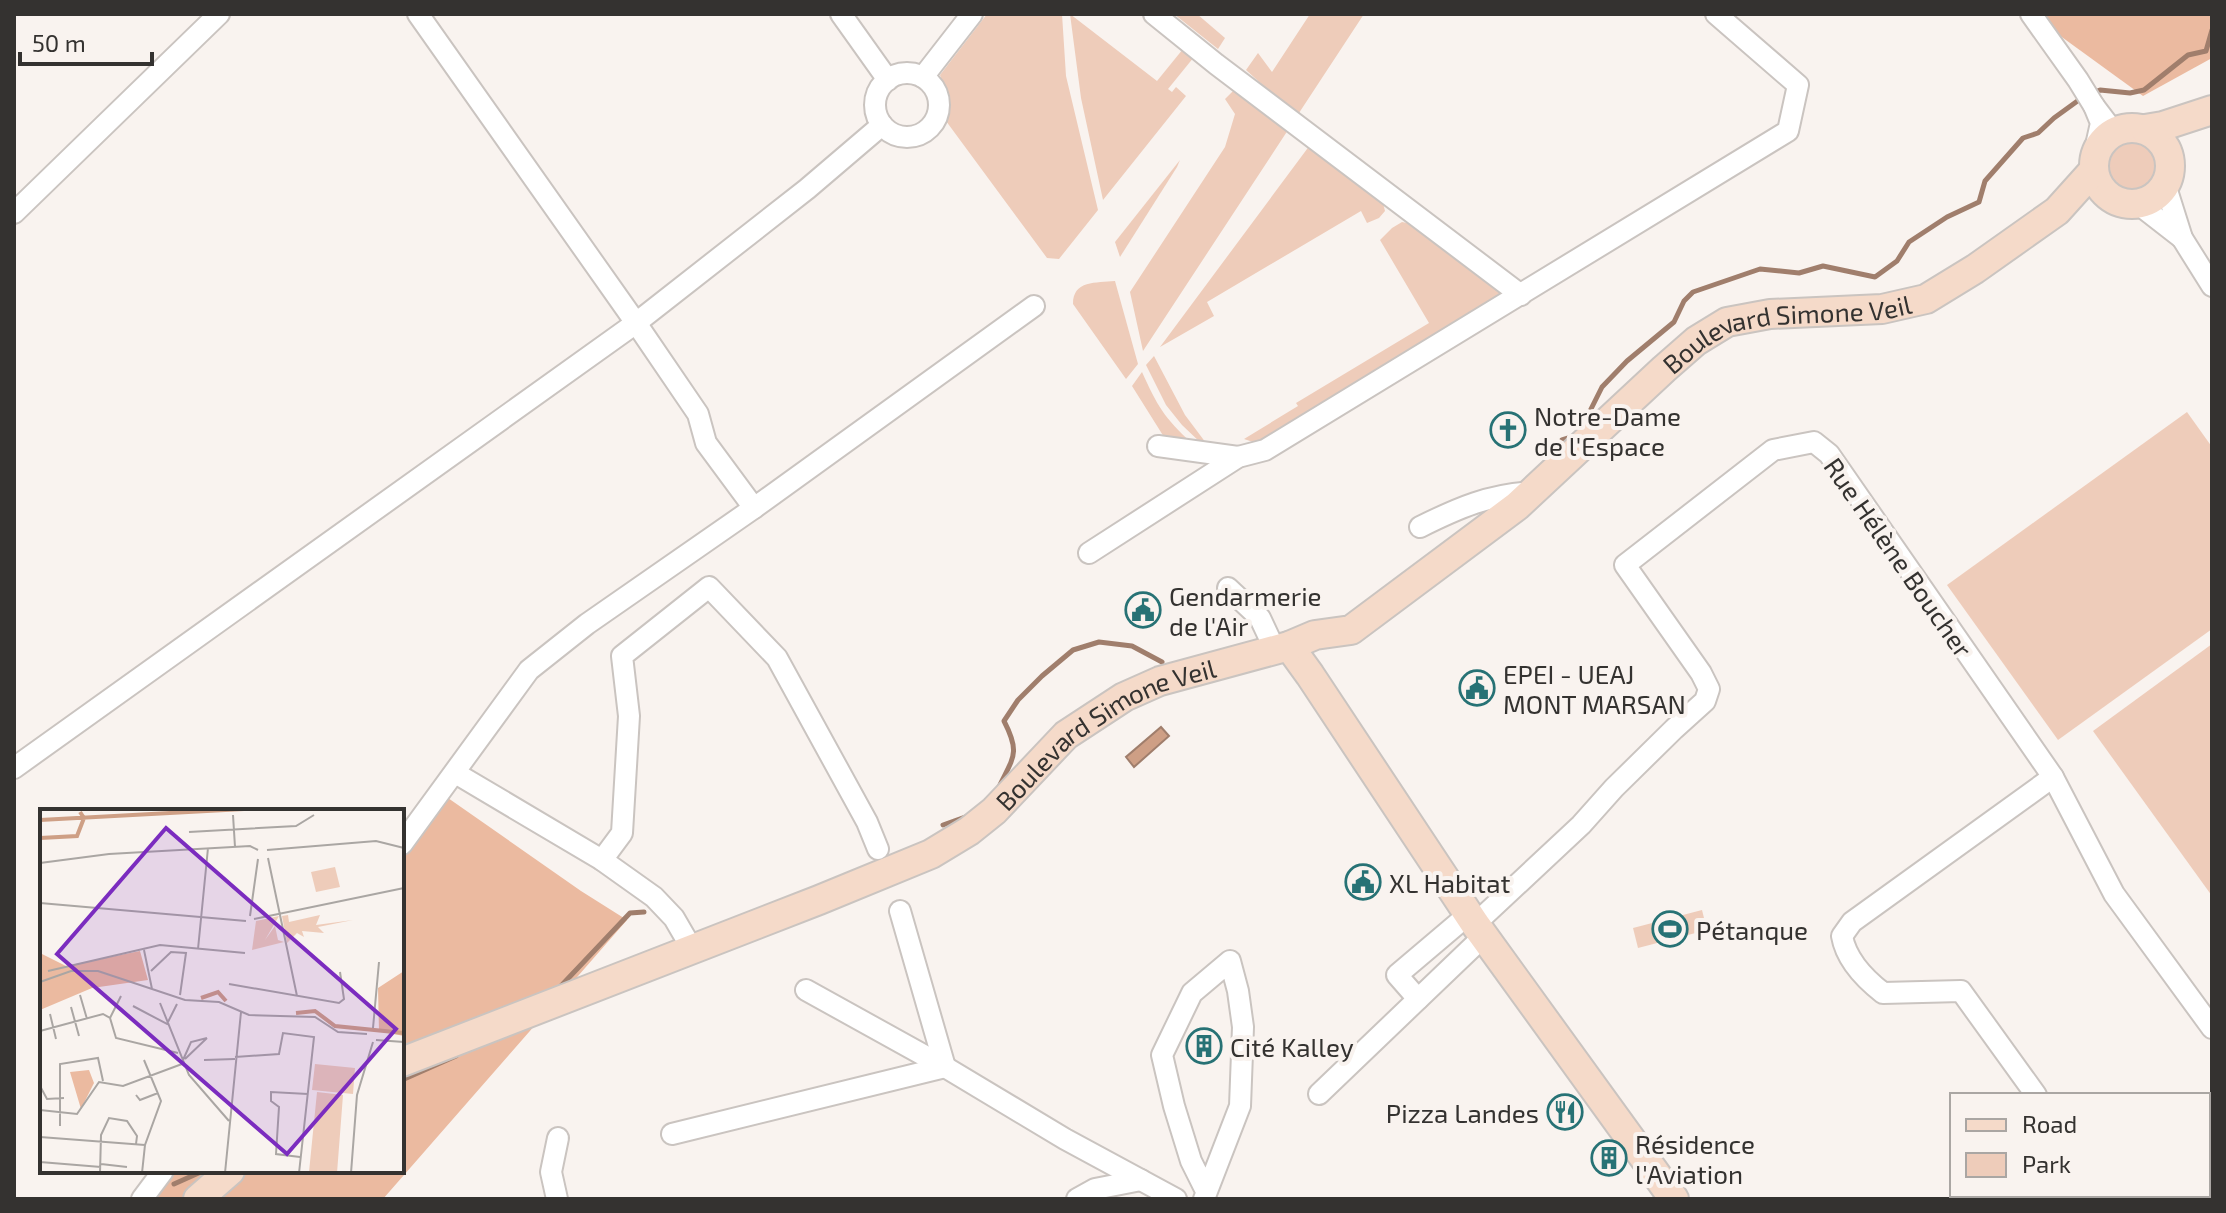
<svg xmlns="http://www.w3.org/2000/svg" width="2226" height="1213" font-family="'Exo 2',sans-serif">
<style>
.green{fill:#eeccba}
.forest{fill:#ebbaa0}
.water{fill:#ce9f85;stroke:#a07e6c;stroke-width:2}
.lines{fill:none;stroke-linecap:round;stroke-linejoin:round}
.stream{stroke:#a07e6c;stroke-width:5}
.street-casing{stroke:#cac4c0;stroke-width:24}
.secondary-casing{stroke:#cac4c0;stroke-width:32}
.street{stroke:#fff;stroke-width:20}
.secondary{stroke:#f5dac9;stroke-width:28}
.labels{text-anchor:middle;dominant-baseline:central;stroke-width:8;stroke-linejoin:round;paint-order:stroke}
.street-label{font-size:26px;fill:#343230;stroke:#f9f3ef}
.poi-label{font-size:26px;fill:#343230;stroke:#f9f3ef;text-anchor:start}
.inset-river{fill:none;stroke:#ce9f85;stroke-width:4}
.inset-road{fill:none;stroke:#aaa6a3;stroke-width:2}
.view{fill:#7b2cbf;fill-opacity:0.15;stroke:#7b2cbf;stroke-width:4}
.inset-edge{fill:none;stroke:#343230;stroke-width:4}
</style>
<rect width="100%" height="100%" fill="#f9f3ef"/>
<g class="green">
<polygon points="987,14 1062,14 1066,76 1098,210 1059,259 1047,258 946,121 946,95 940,75"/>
<polygon points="1070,14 1157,81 1183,49 1194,57 1168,89 1172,92 1176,87 1186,96 1103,200 1081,98"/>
<polygon points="1174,14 1197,14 1225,38 1218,49"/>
<polygon points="1310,14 1364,14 1297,116 1246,70 1258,53 1272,72"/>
<polygon points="1236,88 1288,130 1143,351 1130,292 1225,147 1235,114 1225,99"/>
<circle cx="2131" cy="166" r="28"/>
<polygon points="1310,145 1383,203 1385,211 1379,218 1367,223 1361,211 1207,302 1214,316 1160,347"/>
<polygon points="1180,160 1177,167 1120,257 1115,242"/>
<polygon points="1402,222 1407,223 1496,286 1502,294 1256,443 1244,439 1298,406 1296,403 1429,323 1380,240 1392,228"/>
<path d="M1115,281L1138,364L1126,379L1073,304C1073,280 1096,283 1115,281Z"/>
<polygon points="1154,356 1185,415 1206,443 1202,444 1182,425 1166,405 1146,365"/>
<path d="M1142,372C1157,405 1164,418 1192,443L1164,437L1132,386Z"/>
<polygon points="2187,412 2212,447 2212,629 2058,740 1947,585"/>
<polygon points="2212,644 2212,896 2093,731"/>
<polygon points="1702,910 1707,930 1638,948 1633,928"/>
</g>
<g class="forest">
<polygon points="2043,14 2212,14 2212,58 2143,96 2059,35"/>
<polygon points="448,798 581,891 627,920 383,1199 138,1199 160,1171 402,1171 402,857"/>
</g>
<polygon class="water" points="1161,727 1169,736 1134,767 1126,757"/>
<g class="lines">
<g class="stream">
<polyline points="2092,93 2100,90 2130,93 2144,90 2188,55 2206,51 2212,30"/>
<polyline points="1562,440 1578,435 1602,387 1627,361 1674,322 1684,301 1693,292 1760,269 1799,273 1823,266 1875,277 1897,261 1909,242 1947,217 1979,202 1985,181 2023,138 2038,133 2054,118 2083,97"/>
<path d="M998,789C1013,757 1021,754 1004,721L1018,700L1042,676L1073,650L1099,642L1132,646L1162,662"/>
<polyline points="943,825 968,816"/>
<polyline points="559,988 630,913 644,912"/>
<polyline points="402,1080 456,1056"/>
<polyline points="174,1184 203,1171"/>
</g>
<defs>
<g id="street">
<polyline points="418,14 636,323 698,414 706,443 754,508"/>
<polyline points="841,14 888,80"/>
<polyline points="1154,14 1216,64 1521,295"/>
<polyline points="2031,14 2078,80 2094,106"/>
<circle cx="907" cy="105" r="32"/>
<polyline points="923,77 972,14"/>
<polyline points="2095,150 2101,123 2094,106 2113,131"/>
<polyline points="2165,184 2182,238 2212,286"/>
<polyline points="2137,203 2182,238"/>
<polyline points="14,213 219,14"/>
<polyline points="1158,446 1238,457"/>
<path d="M1420,527C1458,508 1490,494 1534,492"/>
<polyline points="1089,553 1238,457 1265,450 1788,131 1798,85 1716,14"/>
<polyline points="1228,588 1260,618 1275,650"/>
<polyline points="14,768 636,323 807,189 882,125"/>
<polyline points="462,777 602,860 654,897 674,918 692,949"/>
<polyline points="402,844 529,670 587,624 754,508 1034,306"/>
<polyline points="602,860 622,833 629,716 622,656 709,587 777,658 867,822 878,849"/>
<polyline points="1475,924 1581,825 1614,788 1674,729 1705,701 1709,689 1701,673 1625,565 1773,450 1814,442 1829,454 2053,777 2114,894 2212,1028"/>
<polyline points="806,990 945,1067 1065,1139 1176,1199"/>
<polyline points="1418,999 1397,975 1469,914"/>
<polyline points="1319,1094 1484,936"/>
<path d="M2036,1095L1961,991L1883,993C1865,979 1846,959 1842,936L1852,922L2053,777"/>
<polyline points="672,1134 945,1067 900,911"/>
<polyline points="2108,1195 2111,1199"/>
<polyline points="142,1199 163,1171"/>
<polyline points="557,1199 551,1172 558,1138"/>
<polyline points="1077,1199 1095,1189 1141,1180"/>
<polyline points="1204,1199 1240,1106 1243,1027 1238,991 1230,961 1192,993 1162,1055 1174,1106 1191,1161 1206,1191"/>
</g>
<g id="secondary">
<circle cx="2132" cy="166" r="38"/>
<polyline points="2145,129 2163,126 2212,110"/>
<polyline points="1289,646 1310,675 1475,924 1674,1199"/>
<path id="s1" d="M402,1062L819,900L931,854L969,831L994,811L1066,735L1124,697L1160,681L1289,646L1315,635L1351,630L1517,506L1664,369L1696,341L1727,322L1770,314L1882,309L1926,299L1975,269L2057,211L2093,171"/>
<polyline points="198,1199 230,1171"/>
</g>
</defs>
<use href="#street" class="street-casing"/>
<use href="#secondary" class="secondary-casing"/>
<use href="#street" class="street"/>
<use href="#secondary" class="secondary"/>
</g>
<defs>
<symbol id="church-ring" viewBox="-11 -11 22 22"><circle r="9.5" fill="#f9f3ef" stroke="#277275" stroke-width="1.5"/><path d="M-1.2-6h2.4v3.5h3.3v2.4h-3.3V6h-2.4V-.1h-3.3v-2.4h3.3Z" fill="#277275"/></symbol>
<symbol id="civic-ring" viewBox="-11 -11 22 22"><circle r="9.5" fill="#f9f3ef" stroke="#277275" stroke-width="1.5"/><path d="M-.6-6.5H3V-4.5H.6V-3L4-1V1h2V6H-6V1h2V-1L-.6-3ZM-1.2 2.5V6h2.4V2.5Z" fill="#277275"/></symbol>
<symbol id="stadium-ring" viewBox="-11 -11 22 22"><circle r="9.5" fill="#f9f3ef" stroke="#277275" stroke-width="1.5"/><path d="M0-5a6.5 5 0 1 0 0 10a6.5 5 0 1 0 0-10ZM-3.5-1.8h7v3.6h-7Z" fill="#277275"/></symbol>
<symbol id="building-ring" viewBox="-11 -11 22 22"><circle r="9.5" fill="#f9f3ef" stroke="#277275" stroke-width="1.5"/><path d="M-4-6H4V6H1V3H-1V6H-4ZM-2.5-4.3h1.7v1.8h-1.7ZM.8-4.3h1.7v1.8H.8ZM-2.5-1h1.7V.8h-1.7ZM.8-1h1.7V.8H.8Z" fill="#277275"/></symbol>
<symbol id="restaurant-ring" viewBox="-11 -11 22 22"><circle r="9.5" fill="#f9f3ef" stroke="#277275" stroke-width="1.5"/><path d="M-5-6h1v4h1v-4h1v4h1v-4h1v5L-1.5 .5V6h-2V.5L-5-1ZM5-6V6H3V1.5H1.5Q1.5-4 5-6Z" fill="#277275"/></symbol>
</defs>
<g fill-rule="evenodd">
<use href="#church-ring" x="1488" y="410" width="40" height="40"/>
<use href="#civic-ring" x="1123" y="590" width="40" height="40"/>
<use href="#civic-ring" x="1457" y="668" width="40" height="40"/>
<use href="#civic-ring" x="1343" y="862" width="40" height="40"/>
<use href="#stadium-ring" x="1650" y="909" width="40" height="40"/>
<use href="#building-ring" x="1184" y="1026" width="40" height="40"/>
<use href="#restaurant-ring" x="1545" y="1092" width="40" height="40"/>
<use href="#building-ring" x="1589" y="1138" width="40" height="40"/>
</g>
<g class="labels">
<g class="street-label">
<text stroke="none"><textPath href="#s1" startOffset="1598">Boulevard Simone Veil</textPath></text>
<text transform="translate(1899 557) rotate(55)">Rue Hélène Boucher</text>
<text stroke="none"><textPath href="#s1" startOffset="784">Boulevard Simone Veil</textPath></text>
</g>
<g class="poi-label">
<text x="1534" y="415">Notre-Dame<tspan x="1534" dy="30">de l'Espace</tspan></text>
<text x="1169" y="595">Gendarmerie<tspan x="1169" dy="30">de l'Air</tspan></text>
<text x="1503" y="673">EPEI - UEAJ<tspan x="1503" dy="30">MONT MARSAN</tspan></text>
<text x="1389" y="882">XL Habitat</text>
<text x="1696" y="929">Pétanque</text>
<text x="1230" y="1046">Cité Kalley</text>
<text x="1539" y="1112" text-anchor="end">Pizza Landes</text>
<text x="1635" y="1143">Résidence<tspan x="1635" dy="30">l'Aviation</tspan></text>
</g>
</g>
<g transform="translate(40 809)">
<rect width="364" height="364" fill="#f9f3ef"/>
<path d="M295,58L300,78L276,83L271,63ZM248,106L249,113L280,106L276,116L313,111L278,118L284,124L262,122L264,128L257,124L247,134L242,107ZM239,107L225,131L240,110L235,117L238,131L244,133L212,141L216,112ZM275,255L315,259L313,285L272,281ZM277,283L303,286L297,364L269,363Z" fill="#eeccba"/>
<path d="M100,142L108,171L52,179L0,201V144L26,157ZM364,162V227L339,222L338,179ZM49,261L54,274L41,300L30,263Z" fill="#ebbaa0"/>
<path class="inset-river" d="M0,11L204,0M0,29L37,27L44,9L40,3M161,189L178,183L186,192M256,204L275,202L295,217L364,224"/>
<path class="inset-road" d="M193,6L195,38M149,23L256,17L274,6M227,41L336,32L364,39M228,49L257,187M0,54L69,45L210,37L218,41M0,94L206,112M210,107L218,50M214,110L364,79M158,140L168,39M104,141L112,180M8,162L120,136L205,144M111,162L131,143L146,144L140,186M0,173L31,162H58L145,191L179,193L209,206L275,208L298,223L327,225M189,175L299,194L304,190L300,163M40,186L47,210M120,194L149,266L189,312M93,197L127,215L137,195M31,198L39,227M10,205L16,230M70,209L81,187M333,219L339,153M0,222L63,205L70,209L76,229L138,244M336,231L364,233M195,248L239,245L243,224L274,228L259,364M145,250L167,229M143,251L151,233L167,229M164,251L195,250M0,277L7,290L24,289M96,286L100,291L118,284M0,301L37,305L59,273L83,277L142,255M20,317V255L58,249L63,272M0,328L105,336M0,338L1,364M260,348L236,345L239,298L231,292V283L268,285M0,353L61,358M61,355L87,358M60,364L61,326L69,309L87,312L97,327L96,335M102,364L105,336L121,292L104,251M185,364L201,203M311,364L317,286L333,233"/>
<path class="view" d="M126,19L356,220L247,345L17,145Z"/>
<rect width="364" height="364" class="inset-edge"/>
</g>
<rect width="2226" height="1213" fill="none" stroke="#343230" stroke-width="32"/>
<rect x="1950" y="1093" width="260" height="104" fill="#f9f3ef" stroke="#aaa6a3" stroke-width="2"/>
<rect x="1966" y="1119" width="40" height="12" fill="#f5dac9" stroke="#aaa6a3" stroke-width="2"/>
<text x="2022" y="1133" font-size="24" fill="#343230">Road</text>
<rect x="1966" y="1153" width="40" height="24" fill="#eeccba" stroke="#aaa6a3" stroke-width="2"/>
<text x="2022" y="1173" font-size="24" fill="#343230">Park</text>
<path d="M20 52v12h132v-12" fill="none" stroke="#343230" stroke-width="4"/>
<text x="32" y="52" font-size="24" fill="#343230" stroke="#f9f3ef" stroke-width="6" paint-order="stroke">50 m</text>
</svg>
